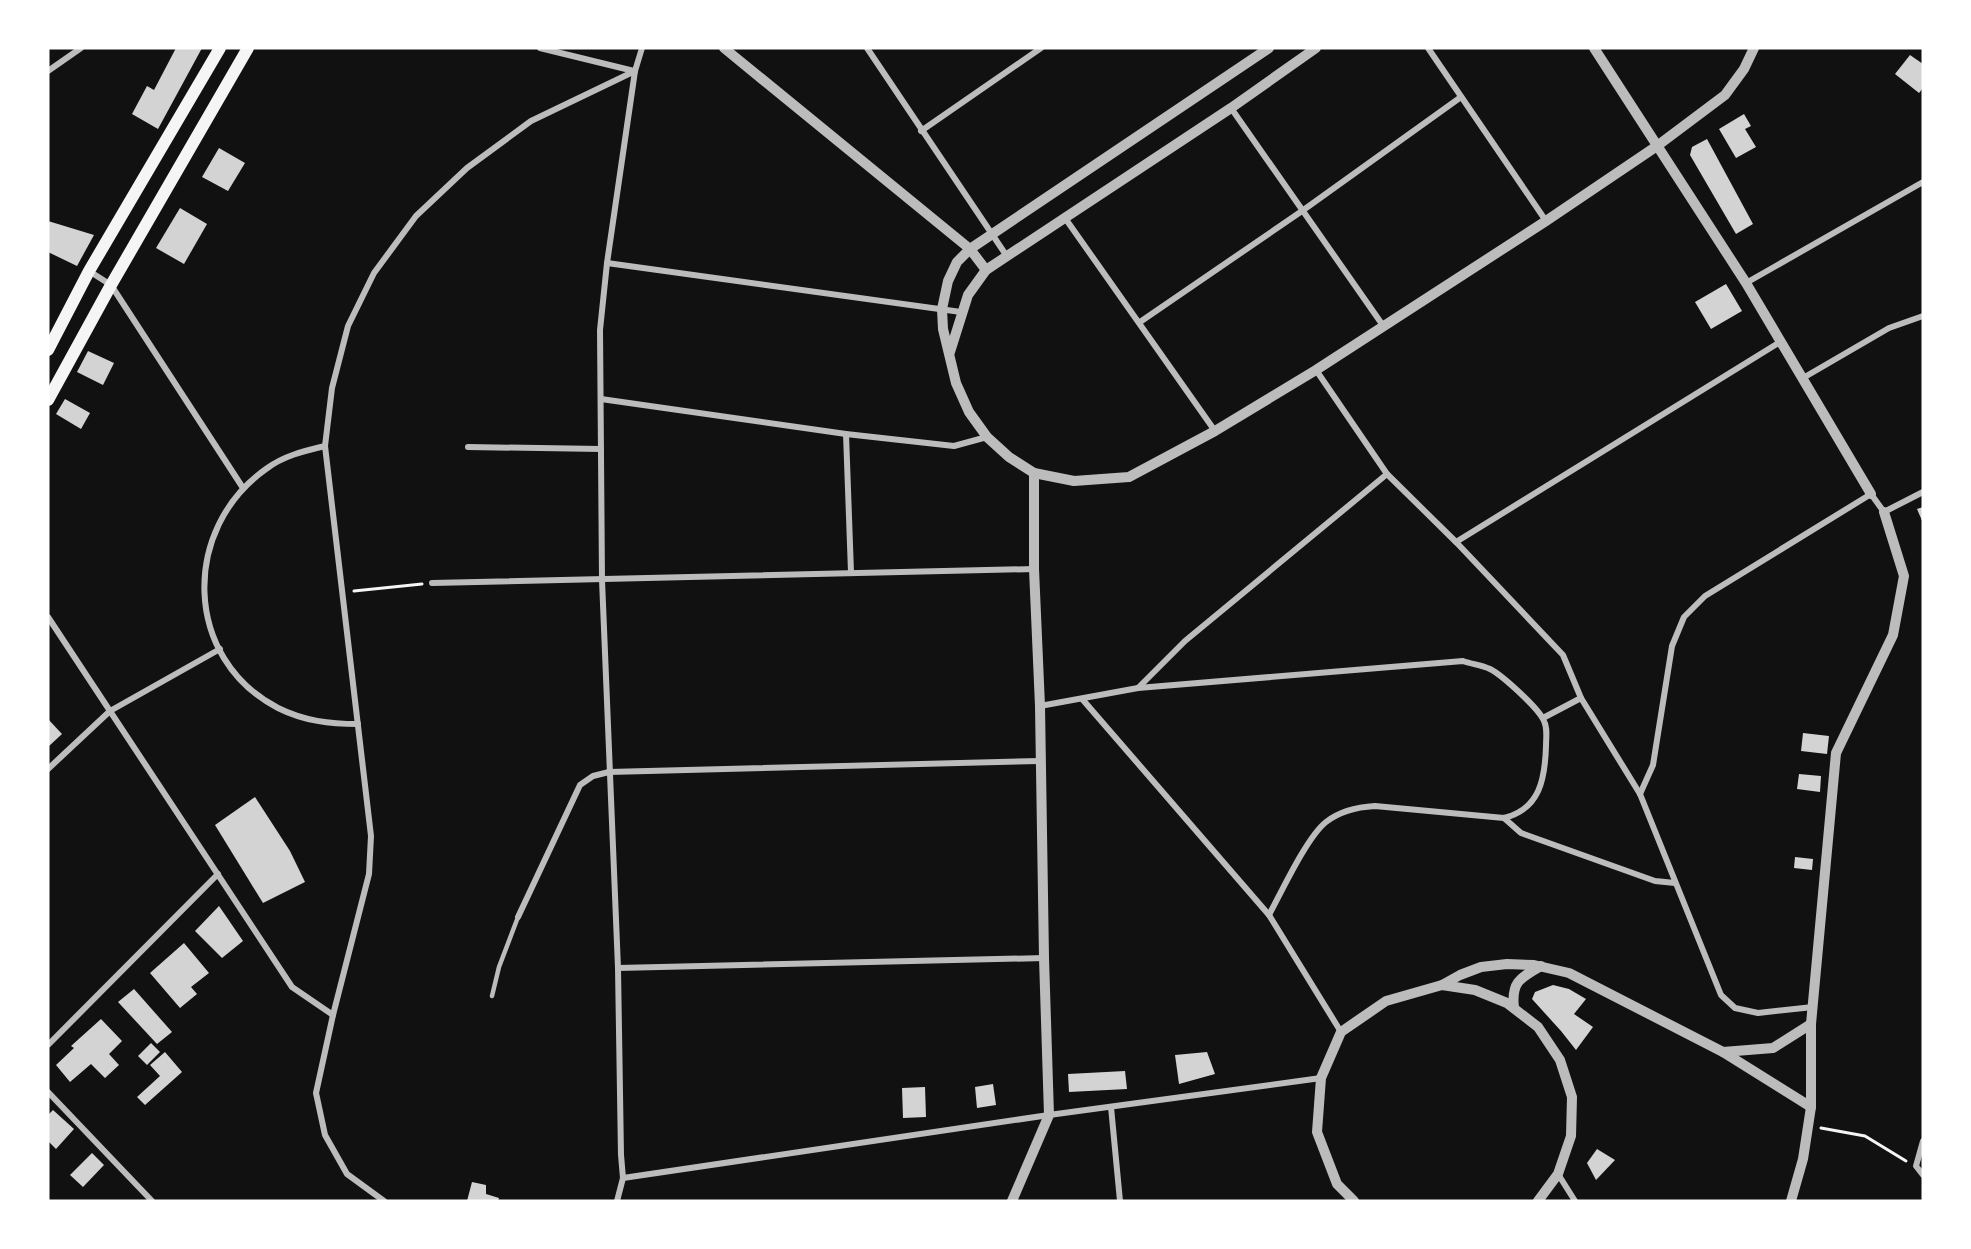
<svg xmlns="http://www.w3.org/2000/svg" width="1971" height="1249" font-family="Poppins,sans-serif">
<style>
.building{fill:#d3d3d3}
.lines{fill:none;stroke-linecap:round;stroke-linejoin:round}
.path{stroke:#f5f5f5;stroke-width:3}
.service{stroke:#bcbcbc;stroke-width:4.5}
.minor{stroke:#bcbcbc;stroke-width:6}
.tertiary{stroke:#bcbcbc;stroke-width:10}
.secondary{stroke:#f5f5f5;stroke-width:12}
</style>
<rect width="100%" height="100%" fill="#111"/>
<g class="building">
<polygon points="176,48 202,48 158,129 132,114 147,86 154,90"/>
<polygon points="1910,55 1923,64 1923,88 1919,93 1895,74"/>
<polygon points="1744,114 1751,126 1745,129 1756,147 1736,158 1719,129"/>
<polygon points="1707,139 1753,224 1736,234 1690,155 1692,147"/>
<polygon points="219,148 245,163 228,191 202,177"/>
<polygon points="180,208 207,224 184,264 156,248"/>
<polygon points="48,221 94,235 77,266 48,252"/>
<polygon points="1726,284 1742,311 1711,329 1695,302"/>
<polygon points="88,351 114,363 103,385 77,372"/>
<polygon points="65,399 90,413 81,429 56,414"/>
<polygon points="1923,507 1923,523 1917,509"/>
<polygon points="48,719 62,734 48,747"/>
<polygon points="1803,733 1829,736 1827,754 1801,751"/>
<polygon points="1799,774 1821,776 1820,792 1797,789"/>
<polygon points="255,797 290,851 305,882 263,903 215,825"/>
<polygon points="1795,857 1813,859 1812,870 1794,868"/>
<polygon points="219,906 243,941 222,958 195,931"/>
<polygon points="184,943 209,973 191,987 197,994 180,1008 150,973"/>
<polygon points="1553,985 1569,989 1586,999 1574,1014 1593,1027 1576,1050 1561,1031 1532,999 1535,992"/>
<polygon points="134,989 172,1032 157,1044 118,1002"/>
<polygon points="101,1019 122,1041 109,1054 119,1065 105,1078 91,1064 70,1082 56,1065 74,1048 71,1046"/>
<polygon points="151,1043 160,1052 147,1065 138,1056"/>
<polygon points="165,1052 182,1072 145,1105 137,1097 160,1076 150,1065"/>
<polygon points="1207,1052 1215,1074 1179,1084 1175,1055"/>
<polygon points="1125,1071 1127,1089 1069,1092 1068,1074"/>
<polygon points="993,1084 996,1105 977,1108 975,1087"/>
<polygon points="925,1087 926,1117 903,1118 902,1088"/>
<polygon points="53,1110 74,1129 56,1149 48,1141 48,1115"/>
<polygon points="1597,1149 1615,1160 1596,1180 1587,1163"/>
<polygon points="92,1153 104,1165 83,1187 70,1175"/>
<polygon points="472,1182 486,1185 486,1194 499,1198 498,1201 467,1201"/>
</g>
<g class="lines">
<g class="path">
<polyline points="354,591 422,584"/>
<polyline points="1821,1128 1865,1136 1906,1161"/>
</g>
<polyline class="service" points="492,996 499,967 518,917"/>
<g class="minor">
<polyline points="540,48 634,71"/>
<polyline points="867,48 1006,255"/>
<polyline points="1428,48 1546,221"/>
<polyline points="48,71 81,48"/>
<polyline points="1231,108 1384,327"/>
<polyline points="921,131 1041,48"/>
<polyline points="1065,218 1215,431"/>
<polyline points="607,263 961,312"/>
<polyline points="89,271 111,285 243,488"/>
<polyline points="1746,283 1923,182"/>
<polyline points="1140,322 1302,211 1461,97"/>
<polyline points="1316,370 1387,474 1456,542 1563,655 1581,698 1640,794 1721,995 1735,1008 1758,1013 1813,1007"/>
<polyline points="1803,378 1889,328 1923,316"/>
<polyline points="601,399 846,434 954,446 987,437"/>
<polyline points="846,434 851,572"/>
<path d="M325,446C304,451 283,456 266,469C181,529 183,659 278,708C304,721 330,724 358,724"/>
<polyline points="468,447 601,449"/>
<polyline points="1456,542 1780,342"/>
<polyline points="432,583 1034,569"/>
<polyline points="48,617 292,987 333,1015"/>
<polyline points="1138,688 1185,641 1387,474"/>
<polyline points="1083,700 1269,915 1341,1032"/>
<path d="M1040,706L1138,688L1463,661C1471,664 1482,665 1490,669C1502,675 1537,707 1543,719C1548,727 1546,737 1546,746C1545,779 1540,809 1504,818L1375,806C1358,807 1340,811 1326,822C1307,837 1282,891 1269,915"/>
<polyline points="1543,718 1581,698"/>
<polyline points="48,769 110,711 220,649"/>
<polyline points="1640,794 1653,765 1672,646 1684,617 1705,596 1871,494 1884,512 1923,492"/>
<polyline points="1504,818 1521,833 1655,881 1675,883"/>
<polyline points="518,917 580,785 593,776 609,772 1040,761"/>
<polyline points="618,968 1044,958"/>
<polyline points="48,1045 218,874"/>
<polyline points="48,1092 152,1201"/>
<polyline points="1111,1107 1120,1201"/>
<polyline points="1923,1141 1916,1166 1923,1175"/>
<polyline points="1558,1174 1575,1201"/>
<polyline points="623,1178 1049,1115 1321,1078"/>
<polyline points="384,1201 347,1174 325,1135 316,1093 333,1015 369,874 371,836 325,446 332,388 348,326 374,273 416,216 467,168 531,121 635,71"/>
<polyline points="617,1201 623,1178 621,1155 618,968 602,580 600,330 607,263 635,71 642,48"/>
</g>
<g class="tertiary">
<polyline points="724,48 970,249 986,270"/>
<polyline points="1269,48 970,249 957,262 948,281 942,309 943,329 956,383 969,412 987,437 1009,457 1034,473 1074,481 1129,477 1215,431 1316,370 1546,221 1657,146 1725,95 1744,69 1754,48"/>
<polyline points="1594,48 1746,283 1871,494"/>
<polyline points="950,352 968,295 986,270 1231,108 1316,48"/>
<polyline points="1442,985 1460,975 1481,967 1507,964 1534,965 1569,973 1723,1052 1811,1107"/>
<path d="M1514,1008C1511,982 1520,978 1541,966"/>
<polyline points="1723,1052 1773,1048 1811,1024"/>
<polyline points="1012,1201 1049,1115 1044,958 1040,706 1034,569 1034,473"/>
<polyline points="1354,1201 1337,1184 1317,1132 1321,1078 1341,1032 1386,1001 1442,985 1475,990 1507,1003 1538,1027 1560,1060 1572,1097 1571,1136 1558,1174 1538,1201"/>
<polyline points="1791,1201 1803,1159 1811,1107 1811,1024 1836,753 1893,635 1904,576 1884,512"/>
</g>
<g class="secondary">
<polyline points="48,350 89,271 220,48"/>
<polyline points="48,400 111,285 248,48"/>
</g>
</g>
<rect width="1971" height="1249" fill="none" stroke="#ffffff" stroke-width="99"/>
</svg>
